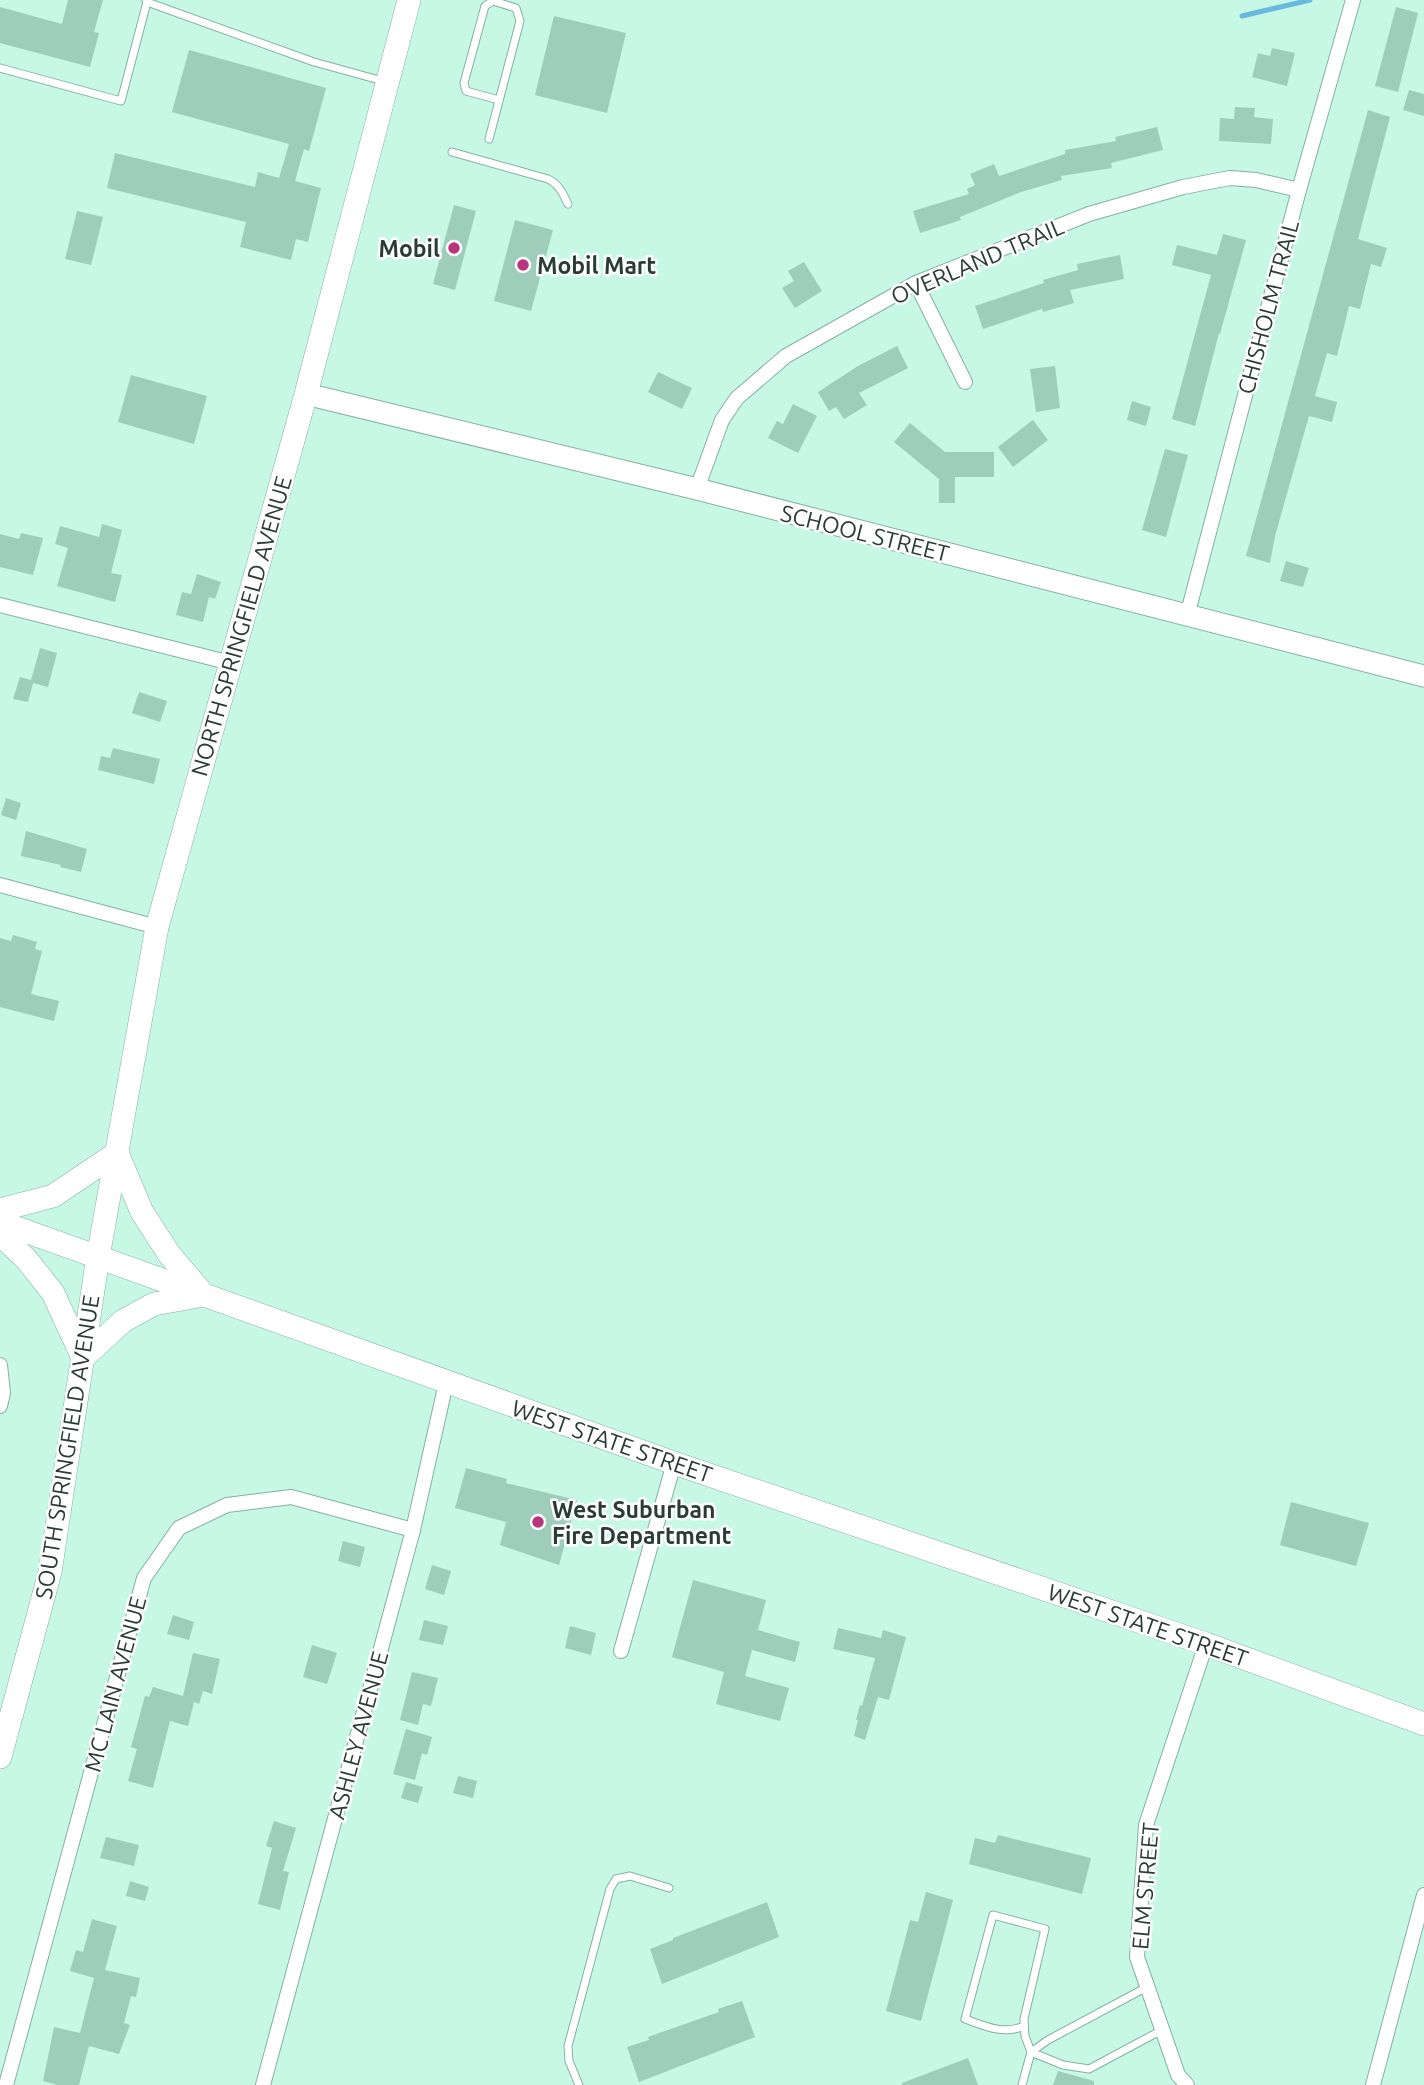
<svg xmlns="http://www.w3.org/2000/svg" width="1424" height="2085" font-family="Ubuntu,sans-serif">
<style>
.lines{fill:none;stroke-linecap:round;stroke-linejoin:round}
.stream{stroke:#69b8de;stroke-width:5}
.building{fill:#9ecdbc}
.lane-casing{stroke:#84b2a1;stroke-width:9}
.street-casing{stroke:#84b2a1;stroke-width:16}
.secondary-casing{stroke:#84b2a1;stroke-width:23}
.primary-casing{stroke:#84b2a1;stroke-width:24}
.lane{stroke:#fff;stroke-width:7}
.street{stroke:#fff;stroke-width:14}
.secondary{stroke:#fff;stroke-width:21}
.primary{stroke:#fff;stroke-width:23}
.poi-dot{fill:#b9367e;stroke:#fff;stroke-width:2.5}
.labels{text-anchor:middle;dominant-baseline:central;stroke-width:5;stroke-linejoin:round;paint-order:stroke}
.poi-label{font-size:23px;font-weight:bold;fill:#293c35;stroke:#fff;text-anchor:start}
.street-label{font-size:23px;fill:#293c35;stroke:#fff}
</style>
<rect width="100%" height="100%" fill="#c7f7e5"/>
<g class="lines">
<polyline class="stream" points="1242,16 1310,0"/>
</g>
<g class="building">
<polygon points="68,0 103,0 94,32 99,33 90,67 0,43 0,7 62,24"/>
<polygon points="1396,7 1418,13 1398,92 1375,86"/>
<polygon points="554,16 626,33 607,113 535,95"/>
<polygon points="1272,48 1295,53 1287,86 1252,77 1258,53 1270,56"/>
<polygon points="189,50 326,88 309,151 304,149 295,181 321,188 308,242 296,239 291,260 240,247 246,222 107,188 115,153 255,187 258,172 279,178 289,144 172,112"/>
<polygon points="1409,90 1424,94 1424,116 1403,110"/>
<polygon points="1235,107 1255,108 1254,117 1273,119 1271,144 1219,141 1220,118 1234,119"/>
<polygon points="1368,110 1390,117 1358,239 1387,248 1381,267 1371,264 1360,309 1349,306 1337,356 1327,353 1315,396 1337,402 1332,422 1309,416 1275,536 1270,563 1246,556"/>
<polygon points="1157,127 1163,150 1111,163 1112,168 1061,176 1062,180 1021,192 960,217 961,220 920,233 913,211 969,194 967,189 975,185 970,174 994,164 999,176 1065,154 1065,150 1116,141 1115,137"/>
<polygon points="454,205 476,211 455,290 433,284"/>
<polygon points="77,211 103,217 91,265 65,259"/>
<polygon points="515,220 553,230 531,311 494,301"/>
<polygon points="1223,234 1246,240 1220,334 1219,333 1195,426 1172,419 1211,275 1172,265 1177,245 1217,255"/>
<polygon points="1120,255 1124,279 1070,290 1074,303 1043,312 1042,309 983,329 975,306 1044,283 1043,280 1078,270 1077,264"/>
<polygon points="804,262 822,291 795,308 782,288 794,281 788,271"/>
<polygon points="897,346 908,368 859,393 867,405 844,419 836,407 829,411 818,392 858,366"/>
<polygon points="1055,366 1060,408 1036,412 1030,369"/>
<polygon points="658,372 692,388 682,409 648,392"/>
<polygon points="131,375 207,396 194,444 118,422"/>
<polygon points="1132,401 1151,407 1146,426 1127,420"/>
<polygon points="793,404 817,416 798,453 768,438 777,421 783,424"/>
<polygon points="1033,420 1048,440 1013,467 998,447"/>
<polygon points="910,423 945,452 994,452 994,477 955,477 955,503 939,503 939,479 894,442"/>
<polygon points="1165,449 1188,455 1166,537 1142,530"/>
<polygon points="102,524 122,530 111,573 122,575 115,602 57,586 68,548 55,544 60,526 99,537"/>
<polygon points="21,533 43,538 33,575 0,567 0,534 19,539"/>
<polygon points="1286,561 1309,568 1303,587 1280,581"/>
<polygon points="197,574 221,582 215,599 209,597 203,622 176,615 182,592 191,594"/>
<polygon points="40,648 57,653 48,687 33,683 28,702 13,699 20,677 31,680"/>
<polygon points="139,692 167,701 160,722 132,713"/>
<polygon points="113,748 160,759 154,784 98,770 101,756 110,758"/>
<polygon points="6,798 21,803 16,820 1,815"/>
<polygon points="26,831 87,849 81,872 60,867 61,865 21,856"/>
<polygon points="13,935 37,942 35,949 42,951 31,994 59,1001 54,1021 0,1007 0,938 11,941"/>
<polygon points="466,1468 507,1479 506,1483 577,1500 559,1565 500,1545 506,1522 455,1508"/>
<polygon points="1291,1502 1369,1523 1356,1566 1280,1545"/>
<polygon points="343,1541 365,1547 360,1567 338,1561"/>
<polygon points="432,1565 451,1571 444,1595 425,1589"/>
<polygon points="693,1580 766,1600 758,1630 800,1642 795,1662 752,1650 745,1676 789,1688 780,1721 716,1704 724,1672 672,1657"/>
<polygon points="173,1615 194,1622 189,1640 167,1634"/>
<polygon points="424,1620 448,1626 443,1645 419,1640"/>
<polygon points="570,1626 596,1633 591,1655 565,1648"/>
<polygon points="838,1628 881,1638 883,1630 906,1637 889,1700 878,1697 865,1740 854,1736 858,1720 856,1720 860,1705 862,1706 875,1658 833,1649"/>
<polygon points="312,1645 337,1653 327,1684 303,1677"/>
<polygon points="193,1653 220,1659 212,1694 203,1691 199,1704 194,1702 188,1726 170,1721 153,1788 128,1781 137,1749 131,1747 145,1696 149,1697 153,1687 183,1696"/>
<polygon points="412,1672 438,1678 431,1706 423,1704 418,1725 400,1720"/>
<polygon points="406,1729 432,1737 427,1755 422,1753 415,1780 393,1774"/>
<polygon points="458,1776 477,1781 473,1798 453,1793"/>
<polygon points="406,1782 423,1787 418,1803 401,1798"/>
<polygon points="274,1821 296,1828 283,1871 289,1872 280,1910 258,1904 272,1848 266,1846"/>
<polygon points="998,1835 1091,1858 1082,1894 969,1864 975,1838 995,1843"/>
<polygon points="106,1837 139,1845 134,1866 100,1858"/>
<polygon points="130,1881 149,1887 145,1901 126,1896"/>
<polygon points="926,1892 953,1900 921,2021 886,2011 910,1920 918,1922"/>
<polygon points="767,1902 779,1937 662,1984 650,1949 673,1940 673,1938"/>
<polygon points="92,1919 117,1926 105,1970 140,1978 136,1997 131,1996 124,2023 130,2025 119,2054 89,2046 79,2085 57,2085 43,2081 54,2027 80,2033 94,1978 70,1971 76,1950 83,1952"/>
<polygon points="742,2001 755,2037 639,2082 627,2047 649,2040 648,2037 719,2012 718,2009"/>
<polygon points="968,2058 978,2085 902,2085 902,2083"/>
<polygon points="1058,2071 1094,2081 1094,2085 1053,2085"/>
</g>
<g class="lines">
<defs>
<g id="lane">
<polyline points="146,0 147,2 314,62 383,81"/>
<polyline points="0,68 121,101 147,2"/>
<polyline points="489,139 520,21 516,8 493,1 485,6 464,83 466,91 499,100"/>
<path d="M452,152L548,179C559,184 563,194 568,204"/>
<polyline points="1031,2052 1063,2065 1089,2069 1162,2030"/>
<polyline points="1031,2052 1048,2040 1147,1987"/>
<polyline points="579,2085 569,2061 568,2046 610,1889 616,1879 630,1876 669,1888"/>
<path d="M1022,2085L1031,2052L1025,2036L1024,2019L1045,1929L993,1915L965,2019C985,2026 1003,2035 1024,2026"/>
</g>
<g id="street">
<polyline points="916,283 965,382"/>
<polyline points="697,489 722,420 737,398 786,356 916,283 1089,214 1183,187 1230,178 1256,180 1299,190"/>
<polyline points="0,605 231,663"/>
<polyline points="1187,616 1299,190 1353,0"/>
<polyline points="0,885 157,927"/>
<polyline points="0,1365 3,1393 0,1406"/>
<polyline points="621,1651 674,1463"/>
<polyline points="6,2085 144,1578 179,1528 227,1505 291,1497 413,1530"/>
<polyline points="263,2085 413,1530 446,1383"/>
<polyline points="1187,2085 1178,2075 1137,1957 1146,1825 1206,1644"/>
<polyline points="1373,2085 1424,1895"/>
</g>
<polyline id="secondary" points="306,394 697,489 1424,676"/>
<g id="primary">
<polyline points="0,1210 53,1196 117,1153 142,1212 169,1254 204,1295 154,1304 123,1321 83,1358 53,1293 27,1260 0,1234"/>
<polyline points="0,1222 674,1463 1206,1644 1424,1724"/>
<polyline points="0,1757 50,1572 98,1257 157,927 306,394 409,0"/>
</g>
</defs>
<use href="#lane" class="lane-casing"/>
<use href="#street" class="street-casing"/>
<use href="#secondary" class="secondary-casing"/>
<use href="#primary" class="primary-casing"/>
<use href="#lane" class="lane"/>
<use href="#street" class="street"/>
<use href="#secondary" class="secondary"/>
<use href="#primary" class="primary"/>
</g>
<g class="poi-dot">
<circle cx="454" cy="248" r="7"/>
<circle cx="523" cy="265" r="7"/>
<circle cx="538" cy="1522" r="7"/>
</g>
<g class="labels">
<g class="poi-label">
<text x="440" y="248" text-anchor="end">Mobil</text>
<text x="537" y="265">Mobil Mart</text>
<text x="552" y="1509">West Suburban<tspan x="552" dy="26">Fire Department</tspan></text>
</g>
<g class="street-label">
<text transform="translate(977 261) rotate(-23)">OVERLAND TRAIL</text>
<text transform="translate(1268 307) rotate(-75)">CHISHOLM TRAIL</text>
<text transform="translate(865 533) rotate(14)">SCHOOL STREET</text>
<text transform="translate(241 626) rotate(-74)">NORTH SPRINGFIELD AVENUE</text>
<text transform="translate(612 1441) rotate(19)">WEST STATE STREET</text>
<text transform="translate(67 1447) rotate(-81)">SOUTH SPRINGFIELD AVENUE</text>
<text transform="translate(1148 1625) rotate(19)">WEST STATE STREET</text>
<text transform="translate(115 1684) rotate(-75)">MC LAIN AVENUE</text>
<text transform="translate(358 1735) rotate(-75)">ASHLEY AVENUE</text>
<text transform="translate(1145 1886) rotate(-85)">ELM STREET</text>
</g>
</g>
</svg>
